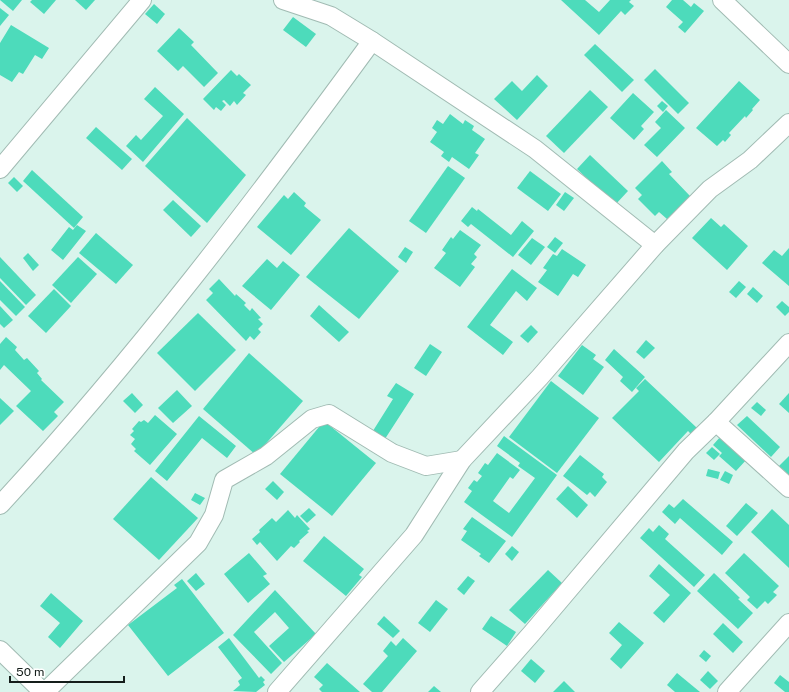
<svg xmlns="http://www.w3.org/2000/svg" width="789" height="692" font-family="'Public Sans',sans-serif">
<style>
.building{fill:#4ddbbb}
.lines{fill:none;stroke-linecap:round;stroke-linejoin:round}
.street-casing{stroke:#a1bbb3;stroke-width:20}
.street{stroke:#fff;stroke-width:18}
</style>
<rect width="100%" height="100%" fill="#daf4ec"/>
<g class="building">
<polygon points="0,0 22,0 13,11"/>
<polygon points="32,0 56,0 44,14 30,2"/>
<polygon points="75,0 95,0 86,10"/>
<polygon points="561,0 585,0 599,12 610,0 631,0 629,2 634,6 625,15 621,11 599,35"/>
<polygon points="672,0 683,0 691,7 694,3 704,11 685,33 678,27 683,22 666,7"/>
<polygon points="154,4 165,14 157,24 145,14"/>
<polygon points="0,8 9,15 0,26"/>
<polygon points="293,17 316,34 306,47 283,30"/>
<polygon points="11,25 49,48 42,59 35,55 23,74 19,72 12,82 0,75 0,43"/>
<polygon points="179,28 194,42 191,45 218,73 204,87 183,66 178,71 157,51"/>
<polygon points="595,44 634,80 622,92 584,55"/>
<polygon points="655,69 689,103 678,114 644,80"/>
<polygon points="231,70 237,76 239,74 251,85 243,93 246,95 237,105 234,101 230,106 224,100 222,101 226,105 221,111 216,107 214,110 203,99"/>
<polygon points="537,75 548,86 517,120 494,99 512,81 522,91"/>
<polygon points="739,81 760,100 752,109 753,110 746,118 745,116 729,133 731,135 725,142 723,140 717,146 696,128"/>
<polygon points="155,87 184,114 143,162 126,146 136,135 141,140 163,116 144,99"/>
<polygon points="590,90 608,107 564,153 546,136"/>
<polygon points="633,93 654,112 641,126 644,129 634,140 610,118"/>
<polygon points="662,101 668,106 663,112 657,106"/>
<polygon points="666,110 685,128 657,157 644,145 661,128 655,122"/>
<polygon points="450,114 463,124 465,120 474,126 472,130 485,139 475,153 479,155 469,169 452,157 449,162 441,156 444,152 430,142 437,132 432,128 437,120 443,124"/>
<polygon points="187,118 246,175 207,223 145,166"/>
<polygon points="96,127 132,159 122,170 86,138"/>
<polygon points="590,155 628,191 615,205 577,169"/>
<polygon points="662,161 672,172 669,174 690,196 667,219 659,212 655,216 638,199 642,195 635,188"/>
<polygon points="448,166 465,178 426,233 409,221"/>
<polygon points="32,170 83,217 74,228 23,181"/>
<polygon points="530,171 561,194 548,211 517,188"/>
<polygon points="14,177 23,186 17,192 8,183"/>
<polygon points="294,192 306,203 304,206 321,220 291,255 257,227 284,195 288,199"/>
<polygon points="565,192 574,198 564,211 556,205"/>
<polygon points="173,200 201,226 191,237 163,210"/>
<polygon points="472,207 477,211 478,209 511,235 522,221 534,231 513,257 471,224 468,227 461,221"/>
<polygon points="711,218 721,227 724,224 748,246 727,270 692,238"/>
<polygon points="77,225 86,231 63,260 51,250 69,227 73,230"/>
<polygon points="349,228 399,271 359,319 306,277"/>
<polygon points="460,230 481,245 474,254 477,257 471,264 475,267 460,287 434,268 446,253 442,250 451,237 453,239"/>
<polygon points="96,233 133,265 116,284 79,253"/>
<polygon points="555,237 563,243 555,253 547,247"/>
<polygon points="532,238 545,247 531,265 518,255"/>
<polygon points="405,247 413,252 406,263 398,257"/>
<polygon points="789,248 789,286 762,263 774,250 782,256"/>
<polygon points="562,249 586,265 578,277 573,274 558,296 538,282 547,270 543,268 553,254 557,256"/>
<polygon points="28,253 39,265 33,271 23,258"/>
<polygon points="0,257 36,295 26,305 0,278"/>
<polygon points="78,257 97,274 71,303 52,285"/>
<polygon points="267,259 277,268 283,261 300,275 271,310 242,286"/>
<polygon points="512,269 537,288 527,301 516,291 490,325 513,342 503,355 467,327"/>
<polygon points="219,279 235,296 236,294 246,303 244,305 250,311 252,308 261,318 258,319 263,324 258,329 261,332 254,340 250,336 246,341 206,300 213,293 209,289"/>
<polygon points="0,281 25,307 16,316 0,300"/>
<polygon points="739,281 746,287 736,298 729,292"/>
<polygon points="753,287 763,296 757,303 747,294"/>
<polygon points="54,289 71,306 46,333 28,316"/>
<polygon points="782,301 789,307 789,312 785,316 776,307"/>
<polygon points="319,305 349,332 339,342 310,316"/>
<polygon points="0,306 13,320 4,328 0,324"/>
<polygon points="198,313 236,350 195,391 157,353"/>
<polygon points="531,325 538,332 528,343 520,336"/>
<polygon points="6,337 17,347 15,350 24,360 27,358 39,371 37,373 42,379 41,380 64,402 54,412 58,416 43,431 16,406 31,391 4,365 0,370 0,344"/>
<polygon points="646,340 655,348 644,359 636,352"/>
<polygon points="430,344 442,352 426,376 414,368"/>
<polygon points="582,345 596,355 593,359 604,367 583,395 558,376"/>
<polygon points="614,349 645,377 632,392 620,381 623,377 605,360"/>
<polygon points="249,353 303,401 256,455 203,409"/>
<polygon points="645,379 697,428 691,434 688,431 659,462 612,418 639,391 636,388"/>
<polygon points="551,381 599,418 557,473 509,437"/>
<polygon points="396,383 414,394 383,442 371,434 393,399 387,396"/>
<polygon points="177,390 192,406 173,423 158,408"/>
<polygon points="132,393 143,405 135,413 123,401"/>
<polygon points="789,393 789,413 779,404"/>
<polygon points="0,398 14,411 0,425"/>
<polygon points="757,402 766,410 761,416 751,408"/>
<polygon points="155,415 177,434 150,465 134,451 136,449 131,444 135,439 130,435 134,431 132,429 139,421 141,422 144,420 148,423"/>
<polygon points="199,416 236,446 227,458 202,438 167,481 155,471"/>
<polygon points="747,416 780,447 771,457 737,425"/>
<polygon points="324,421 376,463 332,516 280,474"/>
<polygon points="504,436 557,475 512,537 464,502 472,491 468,488 474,480 477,482 482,476 478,473 485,463 488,465 497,453 520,470 513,479 510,477 493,501 509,513 535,478 518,466 520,463 497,446"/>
<polygon points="721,436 747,459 736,471 719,456 722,453 713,445"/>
<polygon points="712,447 720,454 714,460 706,453"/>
<polygon points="580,455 604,474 602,477 607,482 595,497 590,492 587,495 563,476"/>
<polygon points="789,456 789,475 779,466"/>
<polygon points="708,469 720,472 718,479 706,476"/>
<polygon points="725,471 733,475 729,484 720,480"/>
<polygon points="151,477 198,518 159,560 113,519"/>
<polygon points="273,481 284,492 277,500 265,489"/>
<polygon points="568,486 588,505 577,518 556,499"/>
<polygon points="195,493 205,498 200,505 191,500"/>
<polygon points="683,499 733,542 722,555 680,518 675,524 662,512 669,504 674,508"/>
<polygon points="746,503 758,513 737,536 726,526"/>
<polygon points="309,508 316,515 307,523 300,516"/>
<polygon points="772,509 789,525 789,568 751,532"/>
<polygon points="288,510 295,518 297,515 310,529 307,531 309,532 299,541 300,542 294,548 291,546 277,561 260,542 257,545 252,539 260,532 259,530 272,518 276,522"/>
<polygon points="472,517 506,541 489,563 479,556 481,554 461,540 467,531 463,529"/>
<polygon points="659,525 669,534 665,539 705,575 694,587 640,538 649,528 653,532"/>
<polygon points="324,536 364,569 359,575 362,577 346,596 303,561"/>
<polygon points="512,546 519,552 512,561 505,554"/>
<polygon points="249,553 267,574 263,576 270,584 248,603 224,574"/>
<polygon points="744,553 779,586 773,592 777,595 768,604 765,601 757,609 747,600 750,597 725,573"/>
<polygon points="659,564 691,593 664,623 653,613 670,595 649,576"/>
<polygon points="548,570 562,583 525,624 509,610"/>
<polygon points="196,573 205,584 196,591 187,581"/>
<polygon points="714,573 740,598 738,599 753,613 738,629 697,591"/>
<polygon points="468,576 475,581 464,595 457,589"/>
<polygon points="182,579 224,633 168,676 128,625 177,588 174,585"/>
<polygon points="275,590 316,634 284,662 269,646 289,628 275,612 254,632 282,663 271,674 233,635"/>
<polygon points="51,593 83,621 60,648 48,637 60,623 40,606"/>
<polygon points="436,600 448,609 430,632 418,623"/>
<polygon points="384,616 400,631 393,638 377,624"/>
<polygon points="491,616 516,632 507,646 482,629"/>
<polygon points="619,622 644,643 621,669 610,659 622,645 609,633"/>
<polygon points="723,623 743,642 733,653 713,634"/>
<polygon points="229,638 259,678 261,676 265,680 263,682 265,685 256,692 233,691 240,685 238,681 242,678 218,647"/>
<polygon points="403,638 417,651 382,692 372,692 363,684 388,656 383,651 391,641 396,646"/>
<polygon points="704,650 711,656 706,662 699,656"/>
<polygon points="531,659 545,671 535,683 521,671"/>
<polygon points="327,663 360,692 322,692 319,689 323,685 314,677"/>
<polygon points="708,671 718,681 710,689 700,680"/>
<polygon points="677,673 700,692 675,692 667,685"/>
<polygon points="780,675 789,682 789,692 785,692 774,683"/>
<polygon points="564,681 575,692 553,692"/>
<polygon points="434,686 441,692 428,692"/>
</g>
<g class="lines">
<defs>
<g id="street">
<polyline points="283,0 331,16 372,41"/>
<polyline points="722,0 789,64"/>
<polyline points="0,169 142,0"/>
<polyline points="716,422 789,488"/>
<path d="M0,505C135,359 255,201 372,41L535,149L655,245"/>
<polyline points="0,650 43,692"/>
<polyline points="45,692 198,543 214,515 224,480 266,456 312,419 329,414 392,453 426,466 462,460"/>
<polyline points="277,692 414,535 462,460 540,377 655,245 710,189 750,160 789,123"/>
<polyline points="480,692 532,633 686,451 716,422 789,343"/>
<polyline points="727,692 789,623"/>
</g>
</defs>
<use href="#street" class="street-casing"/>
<use href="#street" class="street"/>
</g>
<path d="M10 676v6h114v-6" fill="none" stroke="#151e1b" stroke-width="2"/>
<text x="16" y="676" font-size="12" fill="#151e1b" stroke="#ffffff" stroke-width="3" paint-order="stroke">50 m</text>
</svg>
